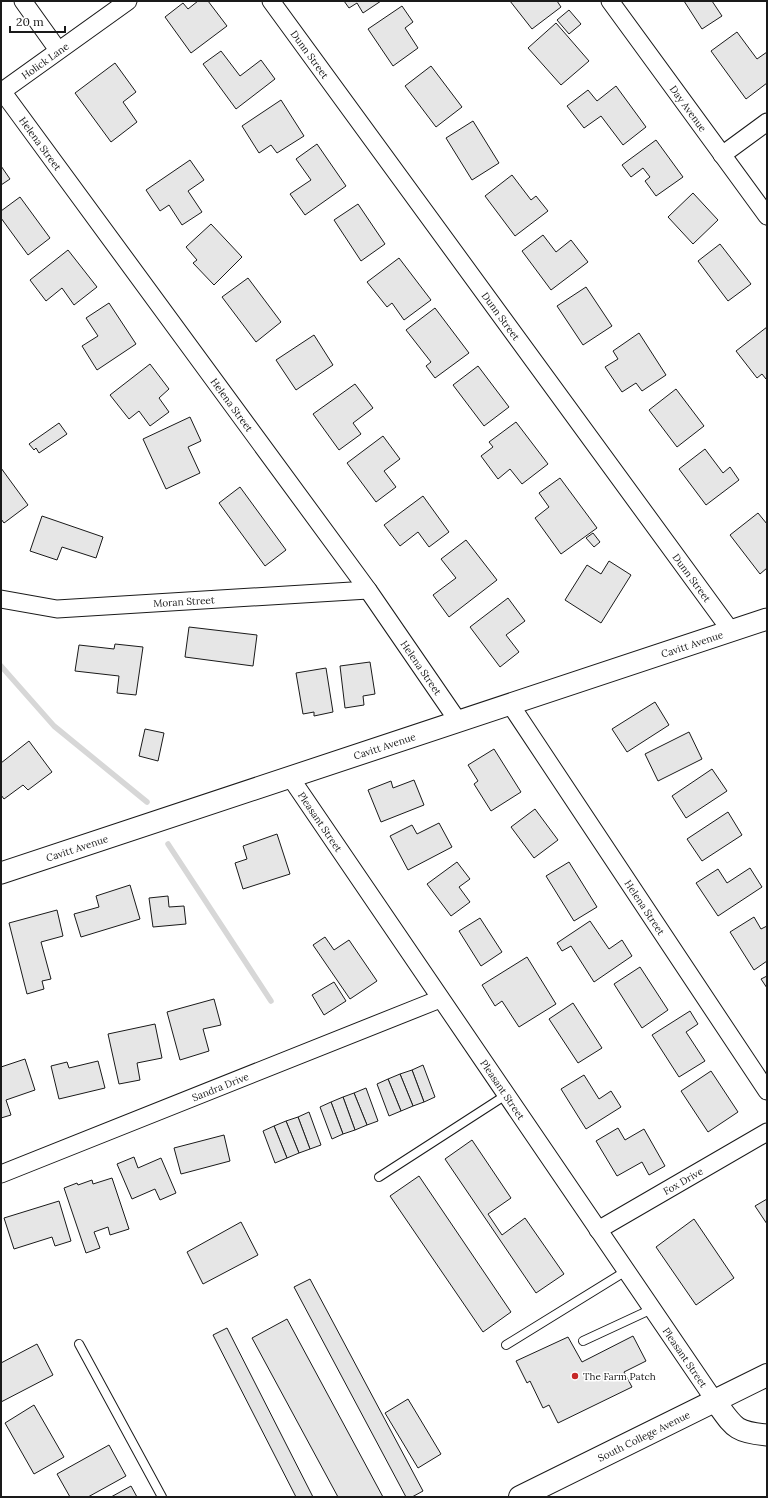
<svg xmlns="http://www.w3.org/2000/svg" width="768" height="1498" font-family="Lora,serif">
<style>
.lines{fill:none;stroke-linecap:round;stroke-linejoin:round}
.stream{stroke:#d7d7d7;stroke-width:5.5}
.building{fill:#e6e6e6;stroke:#1a1a1a}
.service-casing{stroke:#1a1a1a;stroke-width:10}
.minor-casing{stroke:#1a1a1a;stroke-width:19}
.tertiary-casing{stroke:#1a1a1a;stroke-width:23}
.secondary-casing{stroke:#1a1a1a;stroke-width:24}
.service{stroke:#fff;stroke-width:8}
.minor{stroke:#fff;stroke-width:17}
.tertiary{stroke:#fff;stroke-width:21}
.secondary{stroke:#fff;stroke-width:22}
.poi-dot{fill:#c62828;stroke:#fff;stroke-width:1.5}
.labels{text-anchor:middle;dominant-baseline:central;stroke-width:3;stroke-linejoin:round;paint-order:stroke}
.street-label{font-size:10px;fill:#1a1a1a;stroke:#fff}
.poi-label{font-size:10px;fill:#1a1a1a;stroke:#fff;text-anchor:start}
</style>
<rect width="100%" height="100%" fill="#fff"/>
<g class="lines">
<g class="stream">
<polyline points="1,666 54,726 147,802"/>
<polyline points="168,844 271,1001"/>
</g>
</g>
<g class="building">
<polygon points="198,1 208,1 227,26 191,53 165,17 183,3 188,9"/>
<polygon points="344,1 381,1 363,13 357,3 349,8"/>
<polygon points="510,1 557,1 561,7 532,29"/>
<polygon points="684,1 712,1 722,16 702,29"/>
<polygon points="402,6 413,22 405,28 418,48 393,66 368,29"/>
<polygon points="569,10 581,24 569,34 557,20"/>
<polygon points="556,23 589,61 561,85 528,48"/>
<polygon points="737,32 757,59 767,52 767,83 746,99 711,51"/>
<polygon points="221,51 240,76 261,60 275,79 236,109 203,64"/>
<polygon points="115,63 136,92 123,102 137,122 111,142 75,93"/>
<polygon points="431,66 462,107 436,127 405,86"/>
<polygon points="616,86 646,127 623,145 601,116 584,128 567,106 588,90 597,101"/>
<polygon points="281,100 304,136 277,153 271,145 259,153 242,126"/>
<polygon points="473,121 499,163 472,180 446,138"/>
<polygon points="656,140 683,177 656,196 645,181 650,177 643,168 631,177 622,165"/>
<polygon points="317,144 346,186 305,215 290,194 311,180 296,159"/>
<polygon points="190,160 204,180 188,191 202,212 182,225 169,205 160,211 146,190"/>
<polygon points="1,166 10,179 1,185"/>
<polygon points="512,175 531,200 536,196 548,211 515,236 485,196"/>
<polygon points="693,193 718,220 693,244 668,217"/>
<polygon points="20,197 50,238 28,255 1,218 1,211"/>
<polygon points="358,204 385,244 361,261 334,220"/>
<polygon points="211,224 242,257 214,285 193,263 197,260 186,247"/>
<polygon points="543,235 556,252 571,240 588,262 551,290 522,251"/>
<polygon points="720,244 751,284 728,301 698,261"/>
<polygon points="68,250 97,287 74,305 62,288 46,301 30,280"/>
<polygon points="399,258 431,300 404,320 392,303 387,307 367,282"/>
<polygon points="248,278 281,322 256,342 222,297"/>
<polygon points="586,287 612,326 583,345 557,306"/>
<polygon points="109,303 136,344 97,370 82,346 98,336 86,318"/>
<polygon points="435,308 469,353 435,378 426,366 431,362 406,330"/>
<polygon points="767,327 767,378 766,379 762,374 757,378 736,351"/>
<polygon points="639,333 666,375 642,391 636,383 622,392 605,367 618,359 613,351"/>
<polygon points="314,335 333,365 296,390 276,360"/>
<polygon points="150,364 169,389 159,398 169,412 150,426 139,411 129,419 110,395"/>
<polygon points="478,366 509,407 484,426 453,385"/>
<polygon points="355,384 373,408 353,423 361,434 339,450 313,414"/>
<polygon points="676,389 704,426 677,447 649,410"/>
<polygon points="190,417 201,441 188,447 200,473 166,489 143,439"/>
<polygon points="516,422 548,464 522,484 510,469 498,479 481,456 493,447 489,442"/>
<polygon points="59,423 67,434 39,453 36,448 34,450 29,444"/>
<polygon points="383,436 400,459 384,471 396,487 376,502 347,463"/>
<polygon points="705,449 723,473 730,467 739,480 706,505 679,469"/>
<polygon points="1,468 28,505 4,523 1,519"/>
<polygon points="560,478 597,528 561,554 535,518 549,507 539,493"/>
<polygon points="240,487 286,550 265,566 219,503"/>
<polygon points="423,496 449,532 429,547 418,532 400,546 384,525"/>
<polygon points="758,513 767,524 767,568 760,574 730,535"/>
<polygon points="42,516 103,537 96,558 62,547 57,560 30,551"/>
<polygon points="593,533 600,542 594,547 586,538"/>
<polygon points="466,540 497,580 449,617 433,595 456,578 441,559"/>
<polygon points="609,561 631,575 601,623 565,600 587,565 601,574"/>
<polygon points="508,598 525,621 506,635 519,652 500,667 470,627"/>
<polygon points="189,627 257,635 253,666 185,657"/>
<polygon points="115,644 143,647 136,695 117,693 119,676 75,671 79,645 114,649"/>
<polygon points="370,662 375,694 363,696 364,705 345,708 340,666"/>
<polygon points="326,668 333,712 314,716 314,712 303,714 296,673"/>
<polygon points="655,702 669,725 627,752 612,729"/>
<polygon points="145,729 164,733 158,761 139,756"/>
<polygon points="689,732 702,759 658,781 645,754"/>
<polygon points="29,741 52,772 28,790 23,785 4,799 1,795 1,763"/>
<polygon points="494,749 521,792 491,811 474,784 478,781 468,765"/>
<polygon points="712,769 727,791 686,818 672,796"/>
<polygon points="414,780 424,805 381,822 368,790 391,781 393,788"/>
<polygon points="535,809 558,840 534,858 511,827"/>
<polygon points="728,812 742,835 702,861 687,839"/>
<polygon points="439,823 452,847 408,870 390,836 412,825 417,834"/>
<polygon points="277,834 290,874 243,889 235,863 247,859 243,846"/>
<polygon points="457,862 470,879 459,887 470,902 451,916 427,884"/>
<polygon points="569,862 597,907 574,921 546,876"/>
<polygon points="750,868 762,887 718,916 696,883 718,869 727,883"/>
<polygon points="130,885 140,919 81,937 74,914 99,907 96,896"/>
<polygon points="168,896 169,907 184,906 186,924 153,927 149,898"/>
<polygon points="57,910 63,936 41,942 51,979 42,981 44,989 27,994 9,923"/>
<polygon points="754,917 761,929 767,926 767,961 754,970 730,932"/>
<polygon points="480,918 502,952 481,966 459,931"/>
<polygon points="590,921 609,949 622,940 632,956 594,982 571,946 562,951 557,943"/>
<polygon points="325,937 334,950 349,940 377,981 350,999 313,945"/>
<polygon points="527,957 556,1004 519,1027 502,1001 495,1006 482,985"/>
<polygon points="640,967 668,1010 642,1028 614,984"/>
<polygon points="767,976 767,988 761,979"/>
<polygon points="334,982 346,1001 324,1015 312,995"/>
<polygon points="214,999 221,1025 203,1029 209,1051 180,1060 167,1012"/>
<polygon points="573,1003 602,1048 578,1063 549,1019"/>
<polygon points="690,1011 698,1024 686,1032 705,1061 679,1077 652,1035"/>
<polygon points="155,1024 162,1058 137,1063 140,1080 119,1084 108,1034"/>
<polygon points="25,1059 35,1090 6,1100 11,1115 1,1118 1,1067"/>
<polygon points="98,1061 105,1088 59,1099 51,1066 67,1062 69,1068"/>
<polygon points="423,1065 435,1097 424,1102 412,1070"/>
<polygon points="412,1070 424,1102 413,1106 400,1074"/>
<polygon points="711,1071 738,1112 708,1132 681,1091"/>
<polygon points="400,1074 413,1106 401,1111 388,1079"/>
<polygon points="584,1075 599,1099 611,1091 621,1107 586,1129 561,1089"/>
<polygon points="388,1079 401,1111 389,1116 377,1084"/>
<polygon points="366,1088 378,1121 367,1125 354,1093"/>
<polygon points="354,1093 367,1125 355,1130 343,1097"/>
<polygon points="343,1097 355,1130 343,1134 331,1102"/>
<polygon points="331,1102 343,1134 332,1139 320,1107"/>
<polygon points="309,1112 321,1145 310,1149 298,1117"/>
<polygon points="298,1117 310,1149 299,1153 286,1121"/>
<polygon points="286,1121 299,1153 287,1158 274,1126"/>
<polygon points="274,1126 287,1158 275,1163 263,1131"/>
<polygon points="618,1128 625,1140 644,1129 665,1166 649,1175 642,1162 617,1176 596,1141"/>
<polygon points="224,1135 230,1161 181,1174 174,1148"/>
<polygon points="472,1140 511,1198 488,1214 502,1235 525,1218 564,1274 536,1293 445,1159"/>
<polygon points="134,1157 138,1168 161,1158 176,1193 160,1200 155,1189 132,1199 117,1164"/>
<polygon points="419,1176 511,1312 483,1332 390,1196"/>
<polygon points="112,1178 129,1229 110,1235 108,1227 94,1232 100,1248 86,1253 64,1188 77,1183 78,1185 92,1180 93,1184"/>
<polygon points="767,1199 767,1224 755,1206"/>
<polygon points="59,1201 71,1241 55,1246 52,1237 14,1249 4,1218"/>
<polygon points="694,1219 734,1278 696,1305 656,1247"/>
<polygon points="241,1222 258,1255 203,1284 187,1252"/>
<polygon points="310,1279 423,1491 412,1497 406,1497 294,1287"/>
<polygon points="287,1319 383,1497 338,1497 252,1338"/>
<polygon points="227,1328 313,1497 296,1497 213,1335"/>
<polygon points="633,1336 646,1361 624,1372 632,1387 558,1423 549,1405 543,1408 530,1381 527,1383 516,1361 568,1337 582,1362"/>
<polygon points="37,1344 53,1375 1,1402 1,1363"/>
<polygon points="408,1399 441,1454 418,1468 385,1413"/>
<polygon points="34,1405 64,1457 34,1474 5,1423"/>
<polygon points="109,1445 126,1476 88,1497 70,1497 57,1474"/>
<polygon points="131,1486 137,1497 111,1497"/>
</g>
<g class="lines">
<defs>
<g id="service">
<polyline points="379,1177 506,1095"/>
<polyline points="583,1341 652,1309"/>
<polyline points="79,1344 162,1497"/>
<polyline points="506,1345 626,1271"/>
</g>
<g id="minor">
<polyline points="23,1 58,50"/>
<path id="s1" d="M271,1L731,631"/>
<path id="s2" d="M610,1L767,216"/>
<path id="s3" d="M2,91L368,590L458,721"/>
<path id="s4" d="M1,92L128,1"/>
<polyline points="722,155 767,122"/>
<path id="s5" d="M1,599L57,609L368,590"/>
<path id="s6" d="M510,704L767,1091"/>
<path id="s7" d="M290,777L715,1401"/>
<path id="s8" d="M1,1174L440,999"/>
<path id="s9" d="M598,1230L767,1132"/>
</g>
<g id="tertiary">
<path id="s10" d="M1,873L767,619"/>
<path d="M715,1401C734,1427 734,1432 767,1435"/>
</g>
<g id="secondary">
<path id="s11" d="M520,1497L767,1375"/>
</g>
</defs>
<use href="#service" class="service-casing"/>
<use href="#minor" class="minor-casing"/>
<use href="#tertiary" class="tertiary-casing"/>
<use href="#secondary" class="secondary-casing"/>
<use href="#service" class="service"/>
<use href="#minor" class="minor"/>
<use href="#tertiary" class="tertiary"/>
<use href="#secondary" class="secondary"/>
</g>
<circle class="poi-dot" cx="575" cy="1376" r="4"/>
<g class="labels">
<g class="street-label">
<text stroke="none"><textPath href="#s1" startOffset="66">Dunn Street</textPath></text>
<text stroke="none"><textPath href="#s4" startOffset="54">Holick Lane</textPath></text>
<text stroke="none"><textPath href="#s2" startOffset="133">Day Avenue</textPath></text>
<text stroke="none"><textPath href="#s3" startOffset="65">Helena Street</textPath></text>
<text stroke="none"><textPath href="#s1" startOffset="390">Dunn Street</textPath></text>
<text stroke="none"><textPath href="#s3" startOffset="389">Helena Street</textPath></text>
<text stroke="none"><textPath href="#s1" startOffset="714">Dunn Street</textPath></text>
<text stroke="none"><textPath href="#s5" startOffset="184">Moran Street</textPath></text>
<text stroke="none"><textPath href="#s10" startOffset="728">Cavitt Avenue</textPath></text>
<text stroke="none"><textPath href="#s3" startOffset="713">Helena Street</textPath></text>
<text stroke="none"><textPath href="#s10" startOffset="404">Cavitt Avenue</textPath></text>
<text stroke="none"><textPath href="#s7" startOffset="54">Pleasant Street</textPath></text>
<text stroke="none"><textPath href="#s10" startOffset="80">Cavitt Avenue</textPath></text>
<text stroke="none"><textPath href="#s6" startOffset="244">Helena Street</textPath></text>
<text stroke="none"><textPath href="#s8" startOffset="236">Sandra Drive</textPath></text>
<text stroke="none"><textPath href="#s7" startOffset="378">Pleasant Street</textPath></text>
<text stroke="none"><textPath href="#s9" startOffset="98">Fox Drive</textPath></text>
<text stroke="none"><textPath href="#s7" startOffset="702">Pleasant Street</textPath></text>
<text stroke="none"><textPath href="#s11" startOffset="138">South College Avenue</textPath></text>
</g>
<g class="poi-label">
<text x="583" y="1376">The Farm Patch</text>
</g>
</g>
<rect width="768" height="1498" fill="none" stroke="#1a1a1a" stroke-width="4"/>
<path d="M10 26v6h55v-6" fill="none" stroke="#1a1a1a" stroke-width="2"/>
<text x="16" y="26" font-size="12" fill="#1a1a1a" stroke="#ffffff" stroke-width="3" paint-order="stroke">20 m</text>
</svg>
